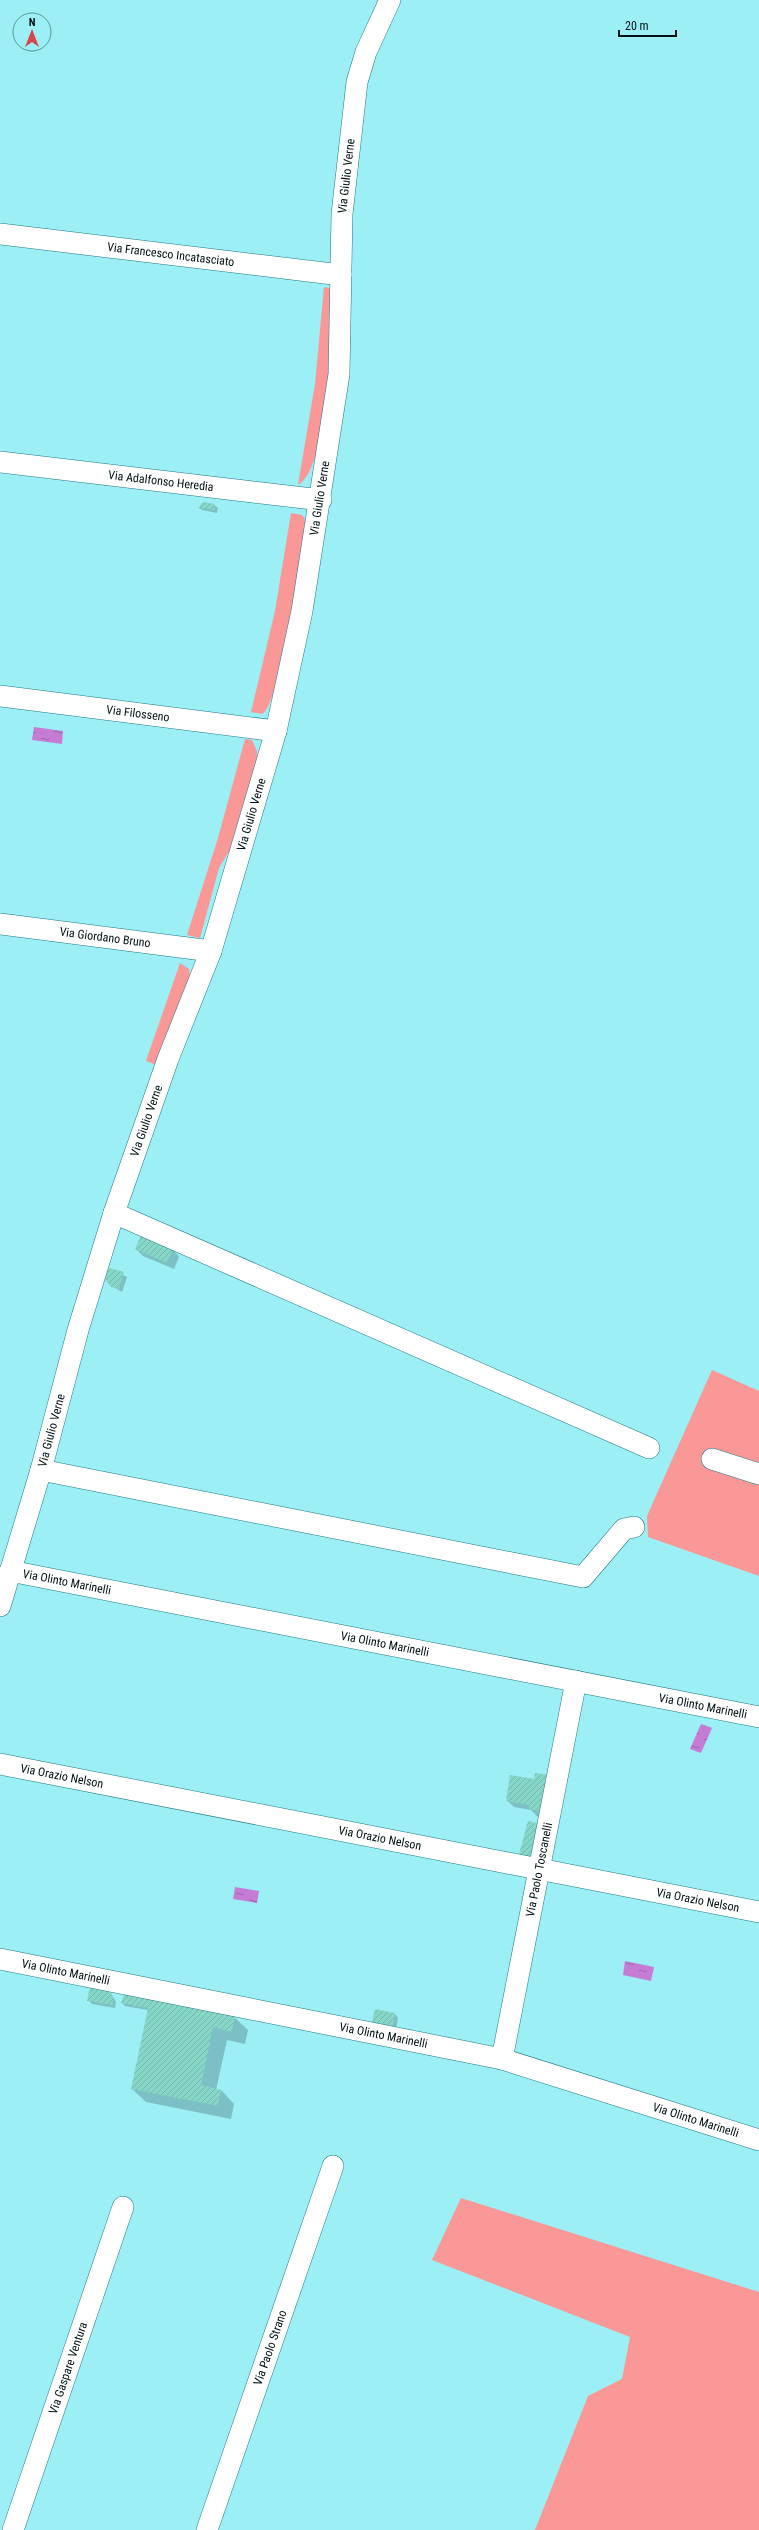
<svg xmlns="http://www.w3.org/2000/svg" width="759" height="2530" font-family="'Roboto Condensed',sans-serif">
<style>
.grass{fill:#fa9897}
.water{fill:url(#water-ripples)}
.shadow{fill:#0003}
.building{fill:url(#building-hatch)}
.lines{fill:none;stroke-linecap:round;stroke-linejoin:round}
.minor-casing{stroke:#1e7a80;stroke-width:22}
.minor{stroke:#fff;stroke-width:21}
.labels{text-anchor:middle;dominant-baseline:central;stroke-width:3;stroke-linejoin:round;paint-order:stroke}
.street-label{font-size:12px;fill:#001113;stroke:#9beff5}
</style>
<defs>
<pattern id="water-ripples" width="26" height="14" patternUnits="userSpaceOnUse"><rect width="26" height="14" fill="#c67bd5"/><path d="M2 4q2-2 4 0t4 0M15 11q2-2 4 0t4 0" fill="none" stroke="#9e63ac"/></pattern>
<pattern id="building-hatch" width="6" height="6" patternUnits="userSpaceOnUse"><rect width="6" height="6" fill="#87d7c8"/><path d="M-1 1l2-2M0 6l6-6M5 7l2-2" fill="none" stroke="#73b8ab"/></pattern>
</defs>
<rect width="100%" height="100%" fill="#9beff5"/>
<g class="grass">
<path d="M324,287L334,289C333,325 329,469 298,485L315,384Z"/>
<path d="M291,513L302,515L307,522C303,549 280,707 262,714L251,712L275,611Z"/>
<polygon points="245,739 252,740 257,751 257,758 231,848 219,868 200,938 187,935 218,838"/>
<polygon points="180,963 189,969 190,978 159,1066 146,1061"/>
<polygon points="712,1370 759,1391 759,1576 648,1537 647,1516"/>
<polygon points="461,2198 759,2292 759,2530 535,2530 588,2396 622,2379 630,2337 432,2260"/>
</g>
<g class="water">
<polygon points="34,727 63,731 62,744 32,740"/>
<polygon points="701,1724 712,1728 701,1753 690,1749"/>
<polygon points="235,1887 259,1891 257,1903 233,1899"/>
<polygon points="625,1961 654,1967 651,1981 623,1975"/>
</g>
<g class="shadow">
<polygon points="214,505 218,508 217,513 202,510 199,508"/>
<polygon points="136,1249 173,1250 179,1257 174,1269 143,1256"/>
<polygon points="109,1269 127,1277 122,1292 112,1286"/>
<polygon points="511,1776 550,1818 537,1816 531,1810 514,1807 507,1800"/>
<polygon points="110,1992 116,2002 115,2008 92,2004 89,2001"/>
<polygon points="122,2003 234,2017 248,2030 245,2044 227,2040 216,2090 221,2090 234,2104 231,2119 146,2102 132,2089 148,2010 125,2006"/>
<polygon points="375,2010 395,2014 398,2018 395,2034"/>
</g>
<g class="building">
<polygon points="203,502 215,504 214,510 198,508"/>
<polygon points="141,1235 173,1249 167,1263 135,1249"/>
<polygon points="109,1268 124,1272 119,1289 111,1287 105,1279"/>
<polygon points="535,1773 550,1775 544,1812 529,1809 529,1805 506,1801 510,1775 534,1779"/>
<polygon points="528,1821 541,1824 534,1861 518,1858"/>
<polygon points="90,1987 110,1991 113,1998 112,2005 87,2001"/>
<polygon points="124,1994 235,2016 232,2032 213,2027 201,2085 221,2090 218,2106 131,2089 148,2008 121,2003"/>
<polygon points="375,2009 395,2013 392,2031 371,2027"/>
</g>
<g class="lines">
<defs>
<g id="minor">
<path id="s1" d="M0,234L341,275"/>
<path id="s2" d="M0,462L321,500"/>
<path id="s3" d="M0,696L276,731"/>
<path id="s4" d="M0,924L211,951"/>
<polyline points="114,1213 649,1448"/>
<polyline points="712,1459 759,1474"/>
<polyline points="41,1470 583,1577 624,1529 634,1527"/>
<path id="s5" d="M10,1571L759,1717"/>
<path id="s6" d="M0,1606L41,1470L78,1330L114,1213L168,1059L211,951L276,731L302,611L339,374L342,214L357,82L366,52L390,0"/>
<path id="s7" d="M0,1764L759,1912"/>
<path id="s8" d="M0,1959L502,2059L759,2140"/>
<path id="s9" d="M502,2059L576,1681"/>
<path id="s10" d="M13,2530L123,2207"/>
<path id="s11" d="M207,2530L333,2166"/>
</g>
</defs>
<use href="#minor" class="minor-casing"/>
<use href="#minor" class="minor"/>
</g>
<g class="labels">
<g class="street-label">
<text stroke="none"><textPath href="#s6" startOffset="1479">Via Giulio Verne</textPath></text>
<text stroke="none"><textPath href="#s1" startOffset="172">Via Francesco Incatasciato</textPath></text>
<text stroke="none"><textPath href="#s2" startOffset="162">Via Adalfonso Heredia</textPath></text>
<text stroke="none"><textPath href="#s6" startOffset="1155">Via Giulio Verne</textPath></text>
<text stroke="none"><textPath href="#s3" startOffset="139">Via Filosseno</textPath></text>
<text stroke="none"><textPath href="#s6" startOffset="831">Via Giulio Verne</textPath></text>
<text stroke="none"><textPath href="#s4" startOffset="106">Via Giordano Bruno</textPath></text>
<text stroke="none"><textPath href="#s6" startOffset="507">Via Giulio Verne</textPath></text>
<text stroke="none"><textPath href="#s6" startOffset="183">Via Giulio Verne</textPath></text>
<text stroke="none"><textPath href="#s5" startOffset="58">Via Olinto Marinelli</textPath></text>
<text stroke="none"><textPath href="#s5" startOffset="382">Via Olinto Marinelli</textPath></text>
<text stroke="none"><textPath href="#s5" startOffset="706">Via Olinto Marinelli</textPath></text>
<text stroke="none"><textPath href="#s7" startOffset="63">Via Orazio Nelson</textPath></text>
<text stroke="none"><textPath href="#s7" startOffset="387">Via Orazio Nelson</textPath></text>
<text stroke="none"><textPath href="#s9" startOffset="193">Via Paolo Toscanelli</textPath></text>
<text stroke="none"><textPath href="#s7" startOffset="711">Via Orazio Nelson</textPath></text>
<text stroke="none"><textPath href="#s8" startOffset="67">Via Olinto Marinelli</textPath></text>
<text stroke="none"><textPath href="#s8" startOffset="391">Via Olinto Marinelli</textPath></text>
<text stroke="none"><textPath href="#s8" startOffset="715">Via Olinto Marinelli</textPath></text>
<text stroke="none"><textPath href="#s11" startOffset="193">Via Paolo Strano</textPath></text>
<text stroke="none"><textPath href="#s10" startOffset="171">Via Gaspare Ventura</textPath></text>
</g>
</g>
<g transform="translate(32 32)"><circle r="19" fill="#9beff5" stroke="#5d969b"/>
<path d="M0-3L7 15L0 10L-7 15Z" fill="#d6464f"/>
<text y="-6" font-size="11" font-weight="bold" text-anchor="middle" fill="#001113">N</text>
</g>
<path d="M619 30v6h57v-6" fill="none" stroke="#001113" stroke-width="2"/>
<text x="625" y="30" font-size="12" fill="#001113" stroke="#9beff5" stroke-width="3" paint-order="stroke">20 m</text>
</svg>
